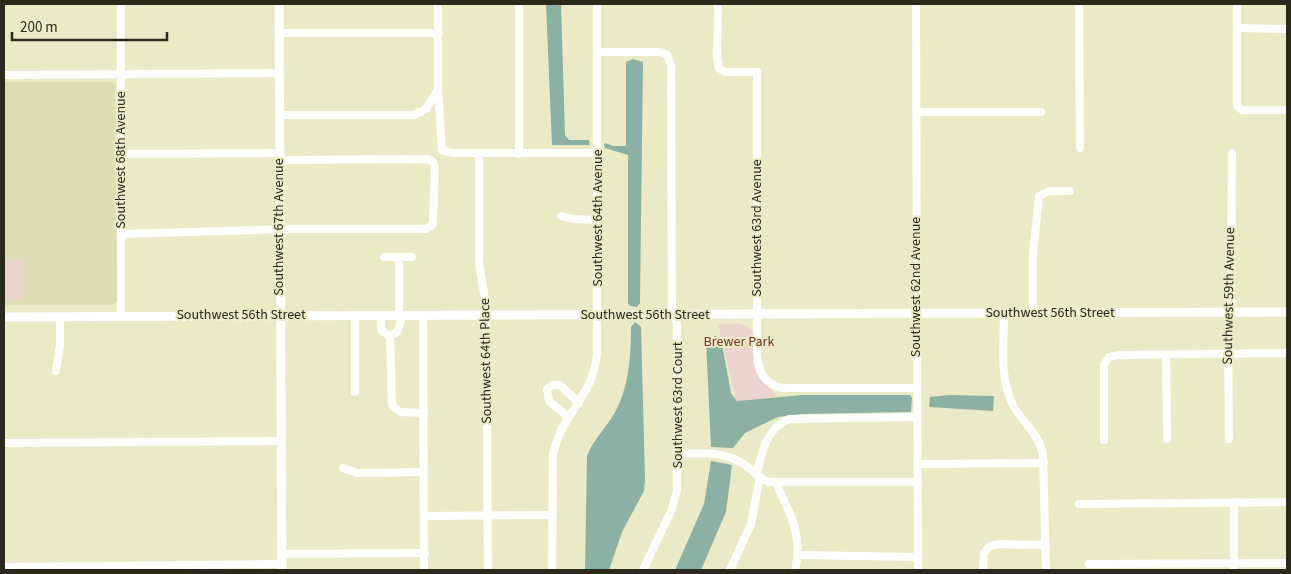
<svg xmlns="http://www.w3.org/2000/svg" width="1291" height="574" font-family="'Source Sans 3',sans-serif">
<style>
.built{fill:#dfddb4}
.green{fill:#ebd4cd}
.water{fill:#8cb0a3}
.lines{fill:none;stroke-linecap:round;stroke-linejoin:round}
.minor{stroke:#fff;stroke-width:8}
.major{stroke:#fff;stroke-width:9}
.labels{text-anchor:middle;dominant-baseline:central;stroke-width:4;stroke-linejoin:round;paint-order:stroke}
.street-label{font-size:14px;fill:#2a291c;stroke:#ebeac7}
.park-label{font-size:14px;fill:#6a3a29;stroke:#ebeac7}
</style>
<rect width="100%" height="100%" fill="#ebeac7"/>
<polygon class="built" points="4,82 111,82 115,84 117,301 112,305 4,305"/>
<g class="green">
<polygon points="4,259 24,259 22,301 4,301"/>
<polygon points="718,324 740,324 750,328 755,337 766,383 777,396 739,401 736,399"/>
</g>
<g class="water">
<polygon points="546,4 561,4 565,135 569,140 589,140 590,145 552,145"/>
<polygon points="633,59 643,62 640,303 637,307 630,306 628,303 628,155 605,148 604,145 605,143 613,146 626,146 626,62"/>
<path d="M635,322L641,327L645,480L644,491L622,532L609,570H585L587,456C593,440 605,429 614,414C629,388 631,357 631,327Z"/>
<polygon points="715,336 720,338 722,344 731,393 737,401 802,395 910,395 912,398 911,412 802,414 778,417 745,433 733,448 711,447 706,341"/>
<polygon points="949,395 994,396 993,411 929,407 930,397"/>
<polygon points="711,461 732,465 726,512 701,570 675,570 704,504"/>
</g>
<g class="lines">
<g class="minor">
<polyline points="121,4 121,316"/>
<polyline points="438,4 438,87 442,150 452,153 598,153"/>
<path d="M718,4L717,57L719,68L725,72H757V355C758,372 765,385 783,388H917"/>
<polyline points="916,4 918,570"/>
<polyline points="1079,4 1080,148"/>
<polyline points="1237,4 1237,106 1242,110 1287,110"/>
<polyline points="1237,28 1287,29"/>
<polyline points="279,33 439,33"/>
<polyline points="597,52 660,52 667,55 671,65 672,308 677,324 677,490 672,509 643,570"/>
<polyline points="4,75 279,73"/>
<polyline points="916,112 1041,112"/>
<polyline points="279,115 414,115 426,109 438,89"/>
<polyline points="479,153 479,263 486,305 488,570"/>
<polyline points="121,154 279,153"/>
<polyline points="519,154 519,4"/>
<polyline points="561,216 572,219 597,220"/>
<polyline points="121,234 290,229 426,229 433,224 435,167 433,162 428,159 279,160"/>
<polyline points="384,257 412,257"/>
<path d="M1004,314C1004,343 999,378 1013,405C1022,422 1039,434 1043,454L1046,570"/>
<polyline points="1033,314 1033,254 1039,196 1049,191 1070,191"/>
<polyline points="355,315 355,392"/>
<polyline points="381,315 381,330 390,336"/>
<polyline points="399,315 399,257"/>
<polyline points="423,315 424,570"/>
<polyline points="390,336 392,405 400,412 424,413"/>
<polyline points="390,336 397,332 403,315"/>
<polyline points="1166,355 1167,439"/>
<polyline points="56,371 60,345 60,317"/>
<polyline points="568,417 549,401 547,389 552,385 560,385 579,403"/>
<polyline points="1229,439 1228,322 1231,304 1232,153"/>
<polyline points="1104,440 1104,365 1109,357 1119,355 1287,353"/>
<polyline points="4,443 281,441"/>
<path d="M679,454C701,453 724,451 744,464C752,470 760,480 769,482H918"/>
<polyline points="917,464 1044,463"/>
<polyline points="343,468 357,473 424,472"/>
<path d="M757,474C762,451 766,429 789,419L917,417"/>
<path d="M775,482C790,512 804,537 795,570"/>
<polyline points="1234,502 1234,570"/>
<polyline points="1079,504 1287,502"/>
<polyline points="425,516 552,515"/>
<polyline points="282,554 425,553"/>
<polyline points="798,555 918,557"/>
<polyline points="1089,564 1287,563"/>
<polyline points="4,567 282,564"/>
<path d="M552,570L553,454C561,414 593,398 597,354V4"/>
<polyline points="730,570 751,524 760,477"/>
<polyline points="983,570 984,553 990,546 998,544 1046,545"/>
</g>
<g class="major">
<polyline points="279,4 282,570"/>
<polyline points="4,317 1287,312"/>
</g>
</g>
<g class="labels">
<g class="street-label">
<text transform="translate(121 160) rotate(-90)">Southwest 68th Avenue</text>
<text transform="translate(598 218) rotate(-90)">Southwest 64th Avenue</text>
<text transform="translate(279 227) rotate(-90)">Southwest 67th Avenue</text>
<text transform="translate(757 228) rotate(-90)">Southwest 63rd Avenue</text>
<text transform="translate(916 287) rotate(-90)">Southwest 62nd Avenue</text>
<text transform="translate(1229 296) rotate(-89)">Southwest 59th Avenue</text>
<text x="1050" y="313">Southwest 56th Street</text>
<text x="241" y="315">Southwest 56th Street</text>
<text x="645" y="315">Southwest 56th Street</text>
<text transform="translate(486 361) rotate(-91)">Southwest 64th Place</text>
<text transform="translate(678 405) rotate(-90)">Southwest 63rd Court</text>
</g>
<g class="park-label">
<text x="739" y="342">Brewer Park</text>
</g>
</g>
<rect width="1291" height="574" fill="none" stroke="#2a291c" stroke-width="10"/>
<path d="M12 32v8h155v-8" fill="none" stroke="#2a291c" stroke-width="2.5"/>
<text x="20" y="32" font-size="15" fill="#2a291c" stroke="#ebeac7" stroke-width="4" paint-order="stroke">200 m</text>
</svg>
